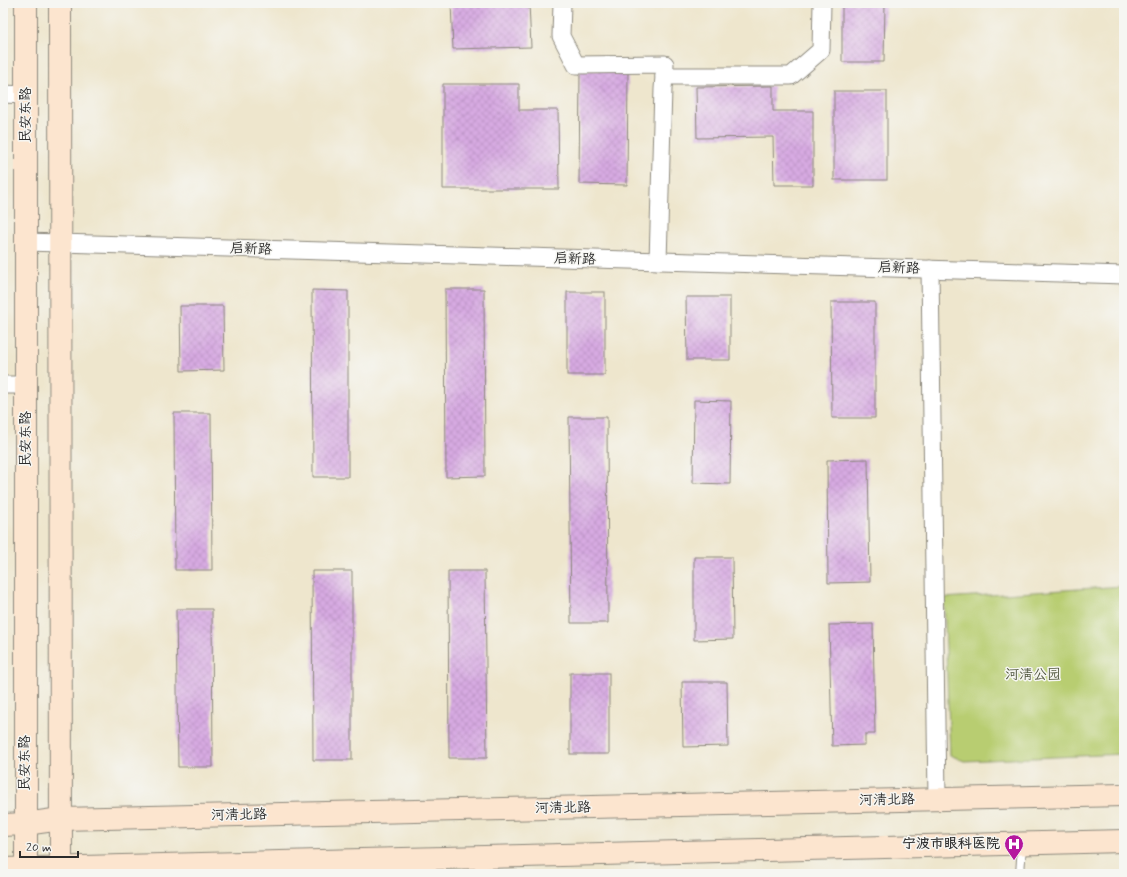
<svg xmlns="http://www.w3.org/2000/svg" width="1127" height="877" font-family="Mynerve,'LXGW WenKai TC',sans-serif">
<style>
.green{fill:#b8cd71;stroke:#727c4e}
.building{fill:url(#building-cross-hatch)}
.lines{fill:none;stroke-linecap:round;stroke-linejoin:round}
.lane-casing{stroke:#8c887c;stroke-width:10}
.street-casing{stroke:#8c887c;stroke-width:19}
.secondary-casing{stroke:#8c887c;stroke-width:24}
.lane{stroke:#fff;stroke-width:8}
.street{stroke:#fff;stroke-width:17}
.secondary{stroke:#fce5cf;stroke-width:22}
.labels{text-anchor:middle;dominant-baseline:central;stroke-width:3;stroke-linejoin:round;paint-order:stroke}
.street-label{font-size:14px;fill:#2b2b2b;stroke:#f6f6f2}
.park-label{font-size:14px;fill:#4e543c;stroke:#f6f6f2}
.poi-label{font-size:14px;font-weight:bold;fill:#2b2b2b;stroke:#f6f6f2;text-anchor:end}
</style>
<defs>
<pattern id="building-cross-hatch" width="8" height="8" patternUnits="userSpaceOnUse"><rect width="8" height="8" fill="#d7aae2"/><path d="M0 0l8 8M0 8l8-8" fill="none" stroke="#b992c2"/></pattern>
</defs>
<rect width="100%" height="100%" fill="#f6f6f2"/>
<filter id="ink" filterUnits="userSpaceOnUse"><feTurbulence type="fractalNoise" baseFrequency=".025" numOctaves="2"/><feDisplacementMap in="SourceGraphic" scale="8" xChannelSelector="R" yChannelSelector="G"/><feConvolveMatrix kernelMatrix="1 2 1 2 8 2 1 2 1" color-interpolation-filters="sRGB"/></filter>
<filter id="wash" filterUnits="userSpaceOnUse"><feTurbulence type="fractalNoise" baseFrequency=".012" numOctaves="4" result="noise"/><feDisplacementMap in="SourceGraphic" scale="16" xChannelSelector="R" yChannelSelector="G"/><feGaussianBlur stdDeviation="0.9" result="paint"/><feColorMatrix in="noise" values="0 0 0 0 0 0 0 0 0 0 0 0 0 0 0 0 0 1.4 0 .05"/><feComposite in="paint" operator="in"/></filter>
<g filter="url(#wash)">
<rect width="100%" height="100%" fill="#eee6cd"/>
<polygon class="green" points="1124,586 1124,754 964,761 950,755 944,598"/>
<g id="blocks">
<g class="building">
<polygon points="451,3 529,3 531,47 453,49"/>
<polygon points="842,3 885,3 884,62 842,62"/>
<polygon points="580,70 628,71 627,185 579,184"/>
<polygon points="443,84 519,84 519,110 558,110 559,189 443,189"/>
<polygon points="773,86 773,111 813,111 813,185 774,185 773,137 697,138 696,87"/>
<rect x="834" y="91" width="53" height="89"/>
<polygon points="445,289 484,289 485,476 446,477"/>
<polygon points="312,290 348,291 348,477 313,477"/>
<rect x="567" y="292" width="38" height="83"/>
<polygon points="686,297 730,297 730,360 687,360"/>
<polygon points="831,302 875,302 875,418 832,418"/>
<polygon points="180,306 223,306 224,370 181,371"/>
<polygon points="694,400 731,401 730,484 693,483"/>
<polygon points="174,413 211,413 212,570 175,570"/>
<polygon points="569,417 607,417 608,623 571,623"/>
<polygon points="868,459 870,582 828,583 827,460"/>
<polygon points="694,557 732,557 733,639 694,640"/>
<polygon points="312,571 352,571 352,760 313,760"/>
<polygon points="448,571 485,571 487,758 449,758"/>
<polygon points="176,609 212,609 213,767 178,767"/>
<polygon points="873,624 875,734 865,734 865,745 832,746 829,625"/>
<rect x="570" y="673" width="39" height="81"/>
<polygon points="682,682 727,682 728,746 683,747"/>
</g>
</g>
</g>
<g filter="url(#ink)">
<use href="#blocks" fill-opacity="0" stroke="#8c887c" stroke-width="1"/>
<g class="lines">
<defs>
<polyline id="lane" points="1020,874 1022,845"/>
<g id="street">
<polyline points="562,3 561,36 576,65 665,64 663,89 658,261"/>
<polyline points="664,76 791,76 821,50 822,3"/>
<polyline points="3,94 26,95"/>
<polyline points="26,242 1124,275"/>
<polyline points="930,269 937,799"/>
<polyline points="3,385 26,385"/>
</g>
<g id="secondary">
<polyline points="60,3 61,874"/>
<polyline points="3,825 25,824 61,819 1124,795"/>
<polyline points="3,869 1124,841"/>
<polyline points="26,874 26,3"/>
</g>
</defs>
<use href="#lane" class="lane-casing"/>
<use href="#street" class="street-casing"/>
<use href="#secondary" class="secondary-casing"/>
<use href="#lane" class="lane"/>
<use href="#street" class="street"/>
<use href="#secondary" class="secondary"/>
</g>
</g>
<defs>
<symbol id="hospital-pin" viewBox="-11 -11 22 30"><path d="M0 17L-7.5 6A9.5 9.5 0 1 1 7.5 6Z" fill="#b5179e" stroke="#f6f6f2"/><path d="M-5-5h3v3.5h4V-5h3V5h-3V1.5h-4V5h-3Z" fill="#fff"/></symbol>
</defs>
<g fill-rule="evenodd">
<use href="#hospital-pin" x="1003" y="833" width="22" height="30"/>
</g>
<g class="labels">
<g class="street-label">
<text transform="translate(26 115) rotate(-90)">民安东路</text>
<text transform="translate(251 249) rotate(2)">启新路</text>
<text transform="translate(575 259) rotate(2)">启新路</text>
<text transform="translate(899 268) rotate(2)">启新路</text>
<text transform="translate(26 439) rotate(-90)">民安东路</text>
<text transform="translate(25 763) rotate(-90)">民安东路</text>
<text transform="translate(887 800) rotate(-1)">河清北路</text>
<text transform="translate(563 808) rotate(-1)">河清北路</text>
<text transform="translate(239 815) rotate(-1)">河清北路</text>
</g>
<g class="park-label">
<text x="1033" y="675">河清公园</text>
</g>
<g class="poi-label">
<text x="1000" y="844">宁波市眼科医院</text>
</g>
</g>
<rect width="1127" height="877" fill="none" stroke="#f6f6f2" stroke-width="16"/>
<path d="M20 851v6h58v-6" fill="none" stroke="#2b2b2b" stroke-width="2"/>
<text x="26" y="851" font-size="12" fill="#2b2b2b" stroke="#f6f6f2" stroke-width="3" paint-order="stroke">20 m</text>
</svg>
